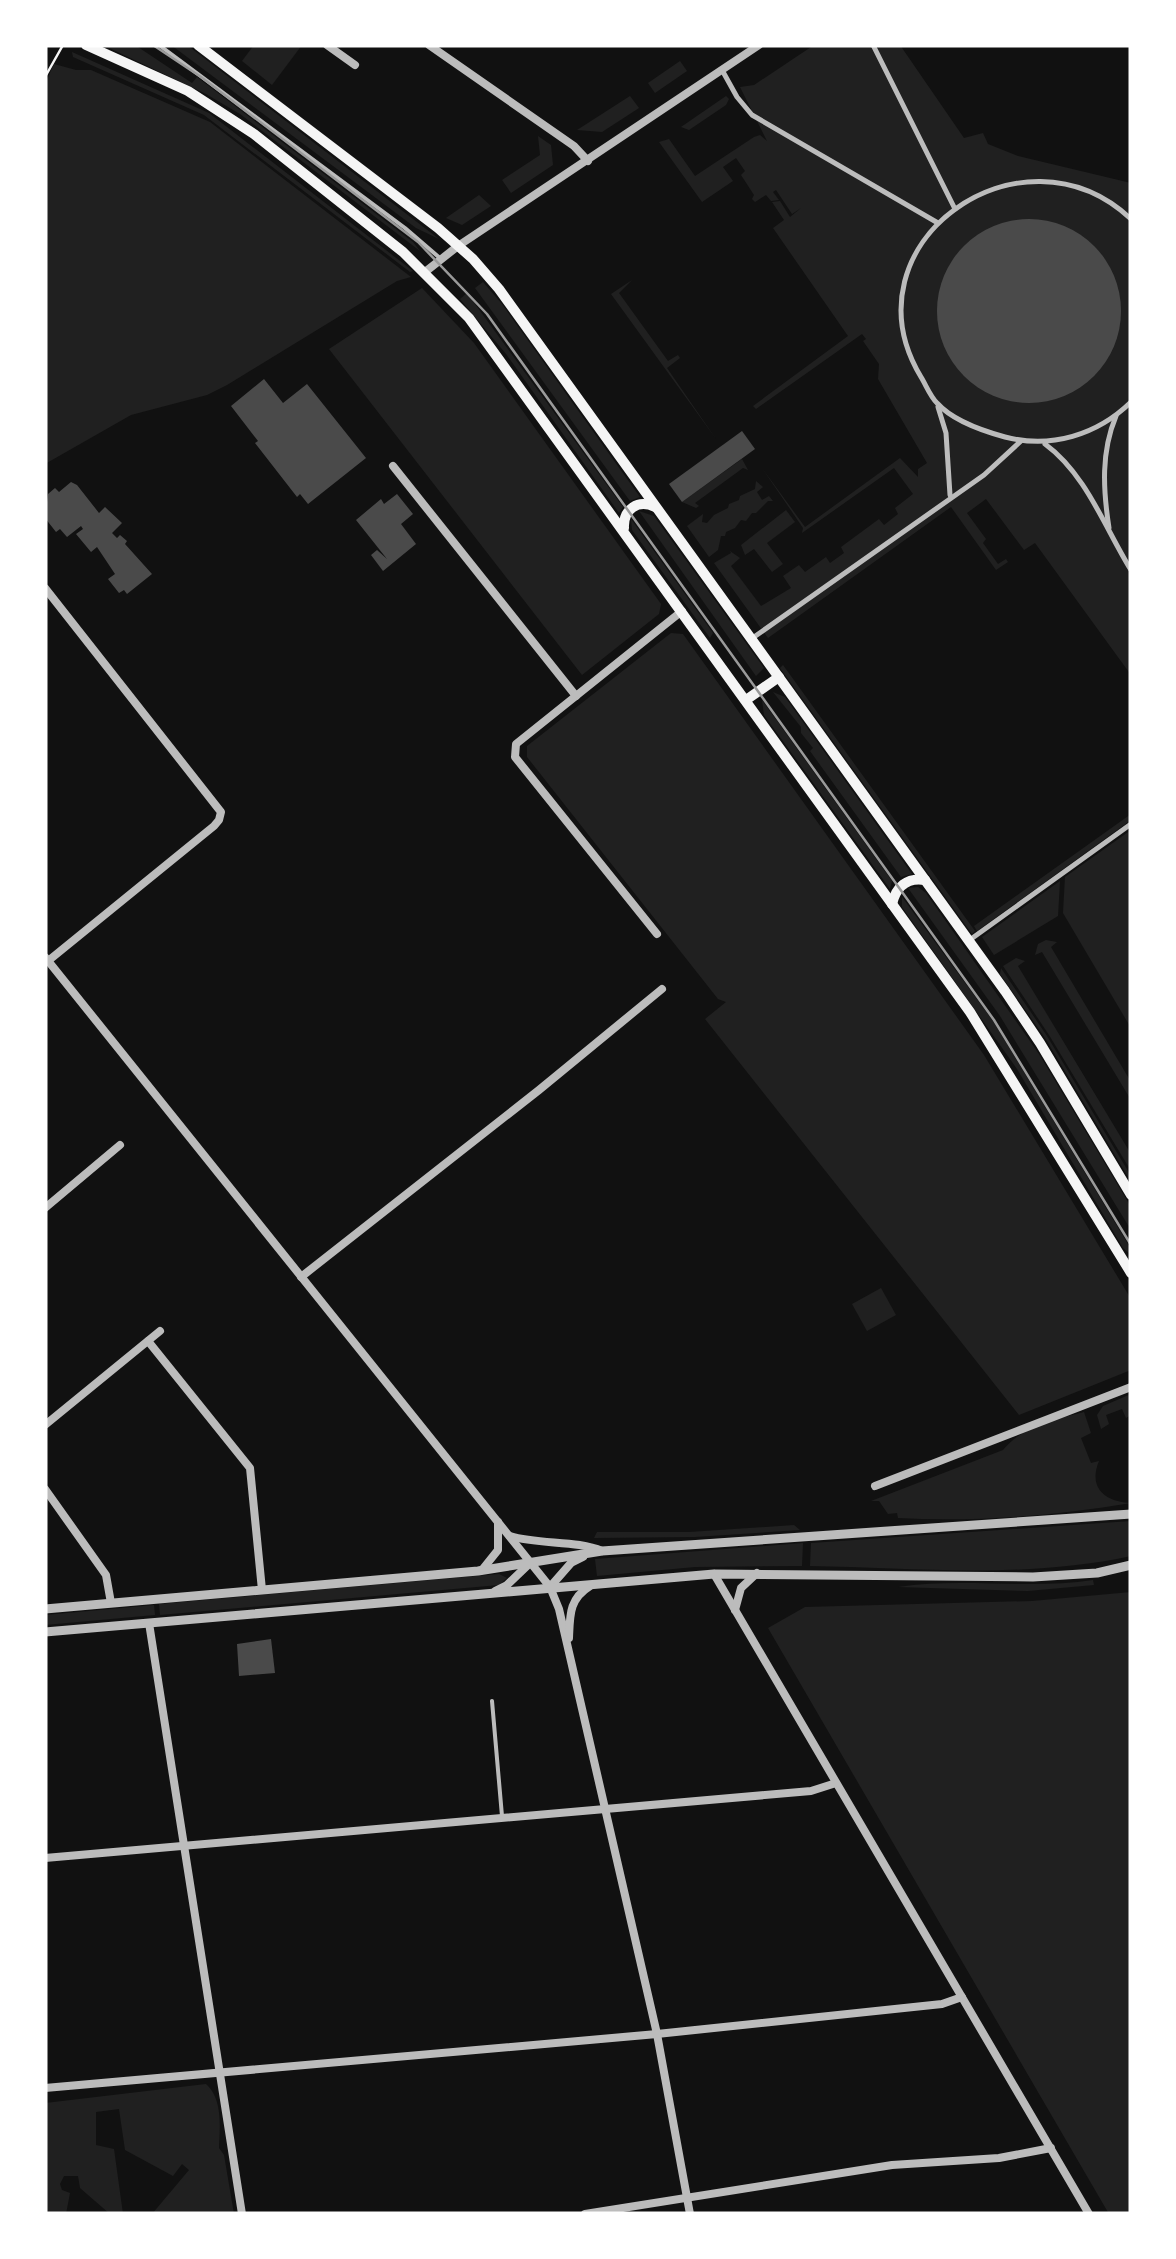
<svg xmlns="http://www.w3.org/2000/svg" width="1176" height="2259" font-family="'IBM Plex Sans',sans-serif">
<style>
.green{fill:#202020}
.building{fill:#4a4a4a}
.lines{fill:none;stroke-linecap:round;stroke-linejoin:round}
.path{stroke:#f5f5f5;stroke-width:2.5}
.service{stroke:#bcbcbc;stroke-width:4}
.pedestrian{stroke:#bcbcbc;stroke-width:5}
.minor{stroke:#bcbcbc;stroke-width:8}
.tertiary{stroke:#bcbcbc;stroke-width:9}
.secondary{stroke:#f5f5f5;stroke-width:10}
.tram{stroke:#9a9a9a;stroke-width:2.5}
</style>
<rect width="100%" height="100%" fill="#111"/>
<g class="green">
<polygon points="103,45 135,45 192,83 197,77 413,242 420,251 240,114 206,94"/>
<polygon points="171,45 187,45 439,239 416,228"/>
<polygon points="254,45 302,45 272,85 242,61"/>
<polygon points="814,45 900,45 964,138 983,133 988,144 1018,156 1131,183 1131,675 1035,543 1024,550 986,499 967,513 986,539 983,543 998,564 1006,559 1008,562 996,570 951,507 768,638 714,563 731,553 730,551 740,558 731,566 761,606 791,588 783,576 799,565 805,572 826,557 830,563 844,553 841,547 879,519 884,525 898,514 895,508 913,494 894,468 802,533 803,528 762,468 805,527 900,458 918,477 918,469 927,463 878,379 879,364 863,341 866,339 862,334 756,409 753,406 848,336 773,228 784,220 772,202 780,201 790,217 801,208 792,214 776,190 773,192 779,200 771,201 766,195 755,202 752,199 754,195 741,175 745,171 736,158 723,167 733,181 702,202 659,142 669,139 695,176 754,137 760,135 767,141 740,87 754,85"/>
<polygon points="72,52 209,113 413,271 410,272 204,115 73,57"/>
<polygon points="680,61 687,71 655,93 648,83"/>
<polygon points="54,64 76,70 91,70 210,122 411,277 397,281 227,385 207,395 131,415 45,464 45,84"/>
<polygon points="630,96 639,108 602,132 577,130"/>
<polygon points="726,96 729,99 726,105 689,130 681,127"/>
<polygon points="538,136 551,145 553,165 511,193 502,180 540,155"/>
<polygon points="479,195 491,206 462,225 446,218"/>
<polygon points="632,280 619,293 668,361 678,355 680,358 667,368 716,439 611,294"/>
<polygon points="483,282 502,304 640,497 630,501 475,288"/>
<polygon points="422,288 474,343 661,604 659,614 582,675 329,349"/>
<polygon points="467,293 623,507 619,513 506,354 460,299"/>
<polygon points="742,459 748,470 743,468 695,503 699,506 696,508 682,502"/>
<polygon points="756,481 763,487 757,492 762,500 769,496 773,501 768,501 756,513 752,513 746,521 741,520 735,528 726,532 725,536 721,536 718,550 709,557 687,526 703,514 702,522 707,523 714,515 728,508 729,504 739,500 740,496 755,489"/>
<polygon points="786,510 795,522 767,543 783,564 772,572 754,549 745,555 741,545"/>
<polygon points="639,511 654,516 764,668 756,676"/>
<polygon points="631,519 713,633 710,638 632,530"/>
<polygon points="671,633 683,634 984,1055 1131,1299 1131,1370 1019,1415 705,1019 726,1002 718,999 527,757 527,746"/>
<polygon points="783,665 975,931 972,934 780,668"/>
<polygon points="773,692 785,697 912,874 901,877 810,751 813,748 801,733 801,727"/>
<polygon points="762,700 892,881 890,889 764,715"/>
<polygon points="1131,814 1131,820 977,931 974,926"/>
<polygon points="1131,830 1131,1028 1063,913 1065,877"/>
<polygon points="1060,881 1058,916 994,955 982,937"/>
<polygon points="918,887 926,893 1039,1054 1131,1207 1131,1230 1000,1016 908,888"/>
<polygon points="902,897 993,1021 1131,1249 1131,1255 1123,1248 1017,1069 902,907"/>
<polygon points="1046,940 1057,942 1051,947 1131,1082 1131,1100 1042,952 1035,955 1038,944"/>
<polygon points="1016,958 1025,961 1018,966 1131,1154 1131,1171 1049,1035 1003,966"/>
<polygon points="1001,968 1047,1036 1131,1176 1131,1182 1045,1038 1000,974"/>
<polygon points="881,1288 896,1315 867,1331 852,1304"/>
<polygon points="1131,1394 1131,1415 1126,1418 1122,1409 1106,1415 1109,1424 1101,1429 1097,1415 1103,1406"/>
<path d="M1084,1412L1091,1433L1081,1438L1091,1463L1099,1461C1087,1490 1108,1502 1131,1503C1055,1516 975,1522 898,1518L897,1513L888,1514L879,1501H871L1003,1450C1021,1427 1055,1419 1084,1412Z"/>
<path d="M1131,1521V1556C1026,1579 916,1568 810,1566L811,1543Z"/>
<polygon points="794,1525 800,1530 695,1537 594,1538 597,1532 689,1532"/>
<polygon points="803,1543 802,1566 695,1567 597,1576 595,1559"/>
<polygon points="499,1574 507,1578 499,1585 160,1615 159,1604"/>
<path d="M1093,1580L1094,1585L1028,1591L898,1587C963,1577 1028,1590 1093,1580Z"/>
<polygon points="1131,1592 1131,2214 1109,2214 768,1628 805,1607 1032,1601"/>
<polygon points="154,1605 155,1615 45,1625 45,1615"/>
<path d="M206,2084C223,2099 220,2128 219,2148L224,2155L234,2214H152L189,2170L182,2164L173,2176L125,2150L119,2109L96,2112V2145L114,2149L123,2214H110L80,2188L78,2176H64L60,2184L62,2190L70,2193L66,2214H45V2103Z"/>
</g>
<g class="building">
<circle cx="1029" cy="311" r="92"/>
<polygon points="264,379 283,403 307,384 366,458 308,504 300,494 297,497 255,443 258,441 231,406"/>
<polygon points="742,431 755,449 682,502 669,484"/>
<polygon points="71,482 77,485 99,513 105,507 122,523 112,533 117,538 120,535 127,541 125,544 152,574 127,594 124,590 119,593 108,579 115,574 97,547 91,552 76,534 83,529 81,526 67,537 60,529 56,532 45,518 48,494 55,488 59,492"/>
<polygon points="397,494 413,514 401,524 416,544 383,571 371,555 377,550 387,559 356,520 381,499 384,504"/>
<polygon points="271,1639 275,1673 239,1676 237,1644"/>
</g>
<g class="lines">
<polyline class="path" points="45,77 63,45"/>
<g class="service">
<polyline points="159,45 405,228 441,259"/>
<polyline points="492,1701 502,1816"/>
</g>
<g class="pedestrian">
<polyline points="873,45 955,209"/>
<polyline points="722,70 737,97 752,115 938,223"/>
<path d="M1131,219C1021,116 841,244 921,377C926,385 930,396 937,403C952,420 983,431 1005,437C1051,449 1097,435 1131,402"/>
<polyline points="938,407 946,433 950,495"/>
<path d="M1045,444C1086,474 1105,528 1131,570"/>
<path d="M1109,528C1103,489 1101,452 1116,416"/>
<polyline points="754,637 984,475 1021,441"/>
<polyline points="971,939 1131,824"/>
</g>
<g class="minor">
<polyline points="327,45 355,65"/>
<polyline points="429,45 574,146 588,161"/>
<polyline points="425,272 458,246 759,45"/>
<polyline points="393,466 576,696"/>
<polyline points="45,588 221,812 219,820 214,826 48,961"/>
<polyline points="657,934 515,757 516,744 682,611"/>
<polyline points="45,957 550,1587 559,1609 657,2034 690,2214"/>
<polyline points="45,1208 120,1145"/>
<polyline points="301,1277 539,1090 662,989"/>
<polyline points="148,1341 250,1468 262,1590"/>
<polyline points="45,1425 160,1331"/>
<polyline points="875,1486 1131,1387"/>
<polyline points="45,1489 106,1575 111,1603"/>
<path d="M510,1536C539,1545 577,1540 602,1551"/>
<polyline points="482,1570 498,1550 498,1522"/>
<polyline points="714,1574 1089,2214"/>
<polyline points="550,1587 571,1563 583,1557"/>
<polyline points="495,1591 507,1585 530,1563"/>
<polyline points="735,1610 741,1588 757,1573"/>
<polyline points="149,1623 242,2214"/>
<path d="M569,1638C570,1615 569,1599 590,1586"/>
<polyline points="45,1858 811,1791 836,1783"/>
<polyline points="45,2088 657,2034 942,2004 962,1997"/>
<polyline points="585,2214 892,2165 999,2158 1051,2148"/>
</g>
<g class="tertiary">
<polyline points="45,1609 478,1571 602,1551 1131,1514"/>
<polyline points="45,1632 714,1574 1033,1577 1097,1573 1131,1565"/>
</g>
<g class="secondary">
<polyline points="86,45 188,91 254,134 403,252 469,318 970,1012 1131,1273"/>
<polyline points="198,45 438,228 473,259 499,289 1005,991 1040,1043 1131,1195"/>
<path d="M624,528C623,509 638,499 655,507"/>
<polyline points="746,700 779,677"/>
<path d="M892,904C896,887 907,877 925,880"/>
</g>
<polyline class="tram" points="153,45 201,77 418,242 487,314 994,1020 1131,1245"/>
</g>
<rect width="1176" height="2259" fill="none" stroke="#ffffff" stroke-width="95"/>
</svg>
